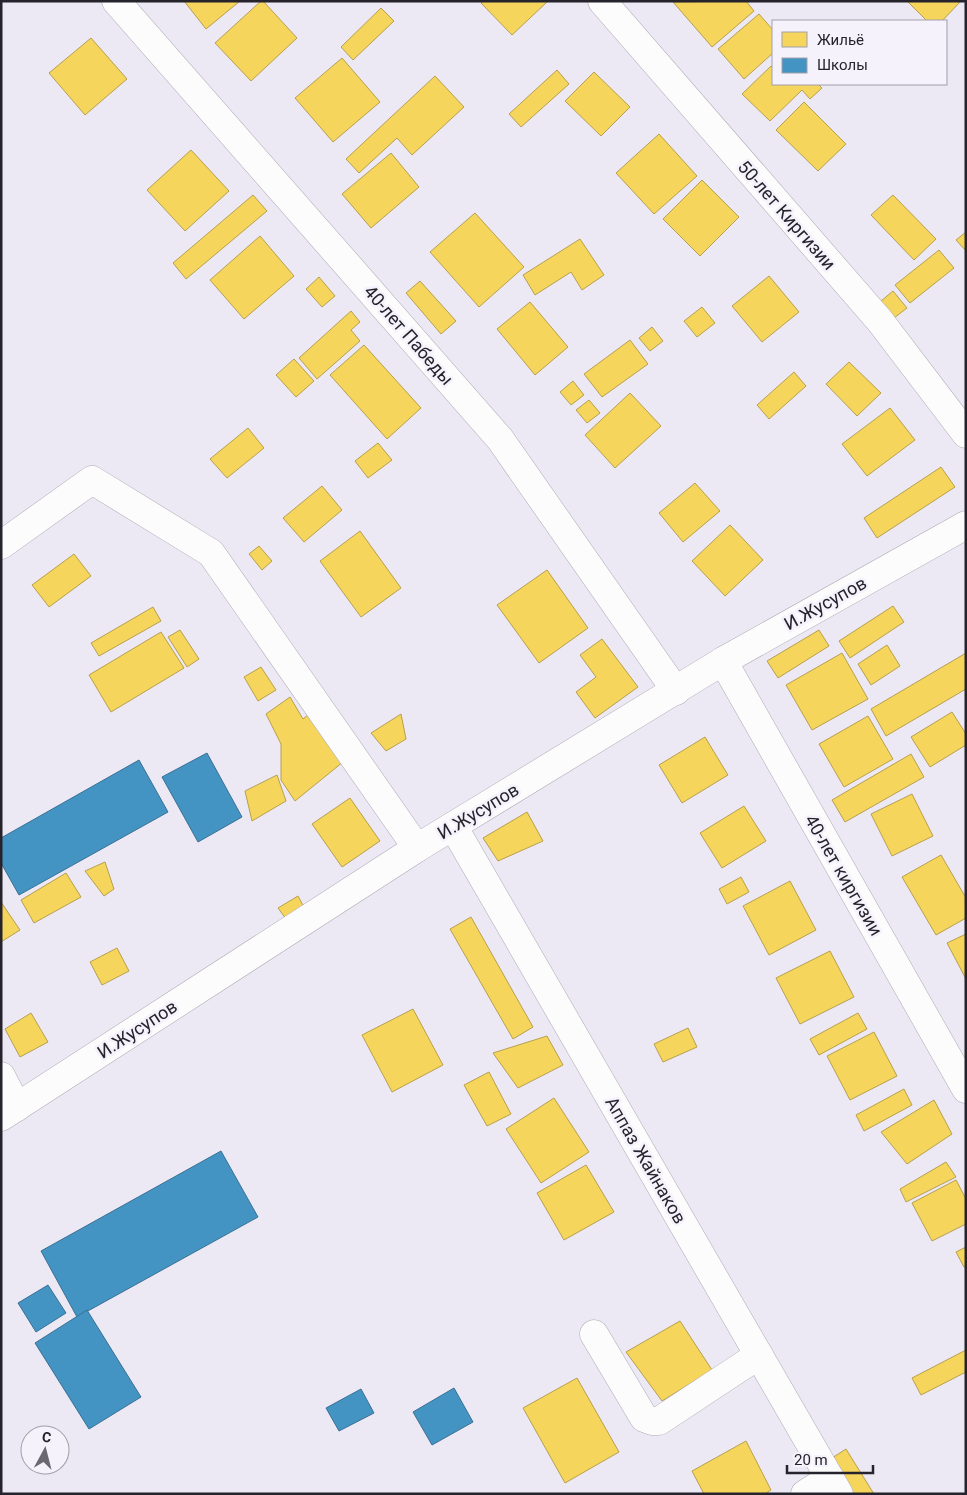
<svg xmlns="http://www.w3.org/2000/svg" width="967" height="1495" font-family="Roboto,sans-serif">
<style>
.homes{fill:#f6d55c;stroke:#b7a04d}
.schools{fill:#4393c3;stroke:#3a7195}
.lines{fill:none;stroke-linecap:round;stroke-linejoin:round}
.minor-casing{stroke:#aeabb4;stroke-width:29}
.tertiary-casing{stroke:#aeabb4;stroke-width:29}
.minor{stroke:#fcfcfd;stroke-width:28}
.tertiary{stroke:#fcfcfd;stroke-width:28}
.labels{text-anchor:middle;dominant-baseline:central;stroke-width:5;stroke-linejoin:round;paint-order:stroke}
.street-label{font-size:18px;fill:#25232b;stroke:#f5f2fc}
</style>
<rect width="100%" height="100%" fill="#ece8f4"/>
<g class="homes">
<polygon points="184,1 240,1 206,29"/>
<polygon points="261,1 263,1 297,38 251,81 215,43"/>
<polygon points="483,1 546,1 547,2 512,35 481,3"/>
<polygon points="746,1 754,11 712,47 673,2"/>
<polygon points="907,1 961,1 942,21 927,21"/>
<polygon points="381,8 394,21 353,60 341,47"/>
<polygon points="759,14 773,30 773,53 744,79 718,49"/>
<polygon points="91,38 127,79 85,115 49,73"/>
<polygon points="342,58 380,102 333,142 295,98"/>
<polygon points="771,66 773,68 773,84 818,84 822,88 810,99 802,90 770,121 742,94"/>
<polygon points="557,70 569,84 521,127 509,114"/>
<polygon points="594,72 630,107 601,136 565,101"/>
<polygon points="435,76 464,107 412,155 397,138 359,173 346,159"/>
<polygon points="804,102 846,144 818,171 776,130"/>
<polygon points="659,134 697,176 654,214 616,173"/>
<polygon points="191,150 229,191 185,231 147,190"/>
<polygon points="391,153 419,187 371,228 342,194"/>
<polygon points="702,180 739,217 700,256 663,219"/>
<polygon points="253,195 267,211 186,279 173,263"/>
<polygon points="893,195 936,239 914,260 871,215"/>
<polygon points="475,213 524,267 479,307 430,252"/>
<polygon points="966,232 966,251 956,240"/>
<polygon points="260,236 294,276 244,319 210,280"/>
<polygon points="580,239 604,275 582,290 571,272 535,295 523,275"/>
<polygon points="939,250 954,268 910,303 895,285"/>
<polygon points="769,276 799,312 762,342 732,306"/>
<polygon points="319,277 335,296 322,307 306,289"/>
<polygon points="420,281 456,321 441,334 406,293"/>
<polygon points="893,291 907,308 894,318 881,301"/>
<polygon points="530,302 568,347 535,375 497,329"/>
<polygon points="702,307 715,323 697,337 684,321"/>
<polygon points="351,311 360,322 351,330 360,341 317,379 299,358"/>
<polygon points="652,327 663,341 650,351 639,338"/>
<polygon points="630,340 648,364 602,397 584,374"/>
<polygon points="364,345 421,408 387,439 330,375"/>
<polygon points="294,359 314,381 296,397 276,375"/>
<polygon points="849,362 881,393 857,416 826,384"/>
<polygon points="794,372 806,386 769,419 757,405"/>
<polygon points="573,381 584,395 571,405 560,392"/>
<polygon points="630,393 661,426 615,468 585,435"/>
<polygon points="589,400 600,413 587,423 576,410"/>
<polygon points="890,408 915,440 867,476 842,444"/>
<polygon points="248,428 264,448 227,478 210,459"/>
<polygon points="378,443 392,460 368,478 355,461"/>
<polygon points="941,467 955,487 877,538 864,518"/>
<polygon points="695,483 720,511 683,542 659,513"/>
<polygon points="322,486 342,510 304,542 283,518"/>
<polygon points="730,525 763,560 725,596 692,561"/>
<polygon points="360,531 401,588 361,617 320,561"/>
<polygon points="259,546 272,561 262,570 249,554"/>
<polygon points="74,554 91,576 49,607 32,585"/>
<polygon points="547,570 588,628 539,663 497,605"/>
<polygon points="893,606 904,622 850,658 839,641"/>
<polygon points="153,607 161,621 99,656 91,643"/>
<polygon points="180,630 199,659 187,667 168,637"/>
<polygon points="819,630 829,646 778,678 767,661"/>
<polygon points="161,632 184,668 111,712 89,675"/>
<polygon points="602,639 638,687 595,718 576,692 596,677 580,655"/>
<polygon points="887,645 900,666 871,685 858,664"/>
<polygon points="842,653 868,699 812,730 786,685"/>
<polygon points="966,653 966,689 886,736 871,709"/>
<polygon points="261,667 276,690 258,701 244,677"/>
<polygon points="290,697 303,719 314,710 343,762 295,801 281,780 281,744 266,714"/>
<polygon points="952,712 966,734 966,745 930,767 911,737"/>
<polygon points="401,714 406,739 386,751 371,733"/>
<polygon points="868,716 893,759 844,787 819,744"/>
<polygon points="705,737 728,775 682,803 659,765"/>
<polygon points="911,754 924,777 845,822 832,800"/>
<polygon points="277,775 286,801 252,821 245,791"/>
<polygon points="912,794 933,836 892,856 871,814"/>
<polygon points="350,798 380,841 342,867 312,824"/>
<polygon points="744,806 766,841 722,868 700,833"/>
<polygon points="527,812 543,841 498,861 483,838"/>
<polygon points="941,855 966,898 966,918 936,935 902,877"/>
<polygon points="105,862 114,889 104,896 85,871"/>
<polygon points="66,873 81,897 34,923 21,900"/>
<polygon points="741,877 749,892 727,904 719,889"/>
<polygon points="790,881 816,930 769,955 743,906"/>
<polygon points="298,896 304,907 286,919 278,908"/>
<polygon points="1,902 20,930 1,942"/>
<polygon points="471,917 533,1027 513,1039 450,929"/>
<polygon points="966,934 966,979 947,943"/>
<polygon points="117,948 129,971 102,985 90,962"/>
<polygon points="830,951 854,997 800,1024 776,978"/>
<polygon points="413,1009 443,1065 392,1092 362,1035"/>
<polygon points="31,1013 48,1042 20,1057 5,1029"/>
<polygon points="858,1013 867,1029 819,1055 810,1039"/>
<polygon points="688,1028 697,1047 663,1062 654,1044"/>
<polygon points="874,1032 897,1076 850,1100 827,1056"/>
<polygon points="547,1036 563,1065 518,1088 493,1053"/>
<polygon points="489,1072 511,1114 487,1126 464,1085"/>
<polygon points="904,1089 912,1105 864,1131 856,1115"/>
<polygon points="554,1098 589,1152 541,1183 506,1129"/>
<polygon points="934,1100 952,1134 907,1164 881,1132"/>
<polygon points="946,1162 956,1177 906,1202 900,1189"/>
<polygon points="586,1165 614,1212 564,1240 537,1193"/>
<polygon points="956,1180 966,1199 966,1224 932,1241 912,1203"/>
<polygon points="966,1247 966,1266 964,1267 956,1252"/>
<polygon points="680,1321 712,1370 662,1401 626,1352"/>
<polygon points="966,1350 966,1372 921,1395 912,1378"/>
<polygon points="577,1378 619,1452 565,1483 523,1408"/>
<polygon points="746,1441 771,1490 765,1494 704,1494 692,1471"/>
<polygon points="846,1449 874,1494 854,1494 832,1458"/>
</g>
<g class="schools">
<polygon points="207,753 242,817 198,842 162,777"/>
<polygon points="139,760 168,812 19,895 1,863 1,838"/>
<polygon points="221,1151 258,1217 77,1317 41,1251"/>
<polygon points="48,1285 66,1313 36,1332 18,1303"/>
<polygon points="87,1310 141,1397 89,1429 35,1343"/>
<polygon points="454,1388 473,1422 432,1445 413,1412"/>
<polygon points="361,1389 374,1413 339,1431 326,1408"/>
</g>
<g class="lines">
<defs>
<g id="minor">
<polyline points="116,1 500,439 676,691"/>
<polyline points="602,1 880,321 966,434"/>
<polyline points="1,545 92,480 211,553 417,848"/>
<polyline points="723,661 966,1089"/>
<polyline points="453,826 839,1494"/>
<polyline points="1,1076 17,1107"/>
<polyline points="594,1334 644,1418 652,1421 659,1421 759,1355"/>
<polyline points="805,1494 830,1478"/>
</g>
<polyline id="tertiary" points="1,1117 417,848 723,661 966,525"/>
</defs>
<use href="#minor" class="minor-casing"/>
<use href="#tertiary" class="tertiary-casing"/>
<use href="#minor" class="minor"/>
<use href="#tertiary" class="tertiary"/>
</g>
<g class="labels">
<g class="street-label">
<text transform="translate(787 215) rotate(49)">50-лет Киргизии</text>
<text transform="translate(409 335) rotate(49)">40-лет Пабеды</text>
<text transform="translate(825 603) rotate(-29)">И.Жусупов</text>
<text transform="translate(478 811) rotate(-31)">И.Жусупов</text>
<text transform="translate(844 875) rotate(60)">40-лет киргизии</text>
<text transform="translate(137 1029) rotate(-33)">И.Жусупов</text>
<text transform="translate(646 1160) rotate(60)">Аппаз Жайнаков</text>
</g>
</g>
<rect width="967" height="1495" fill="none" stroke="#25232b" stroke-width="5"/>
<rect x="772" y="20" width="175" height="65" fill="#f5f2fc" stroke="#a29fa8"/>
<rect x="782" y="32" width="25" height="15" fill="#f6d55c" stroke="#a29fa8"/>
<text x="817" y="45" font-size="15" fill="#25232b">Жильё</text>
<rect x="782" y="58" width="25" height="15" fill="#4393c3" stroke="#a29fa8"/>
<text x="817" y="70" font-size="15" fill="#25232b">Школы</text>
<g transform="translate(45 1450) rotate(7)"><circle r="24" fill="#f5f2fc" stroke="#a29fa8"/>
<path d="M0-4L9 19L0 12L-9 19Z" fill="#6b6871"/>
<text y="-8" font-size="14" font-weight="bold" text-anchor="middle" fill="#25232b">С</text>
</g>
<path d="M787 1465v8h86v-8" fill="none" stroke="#25232b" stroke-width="2.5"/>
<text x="794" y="1465" font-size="15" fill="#25232b" stroke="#f5f2fc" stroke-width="4" paint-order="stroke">20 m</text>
</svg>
